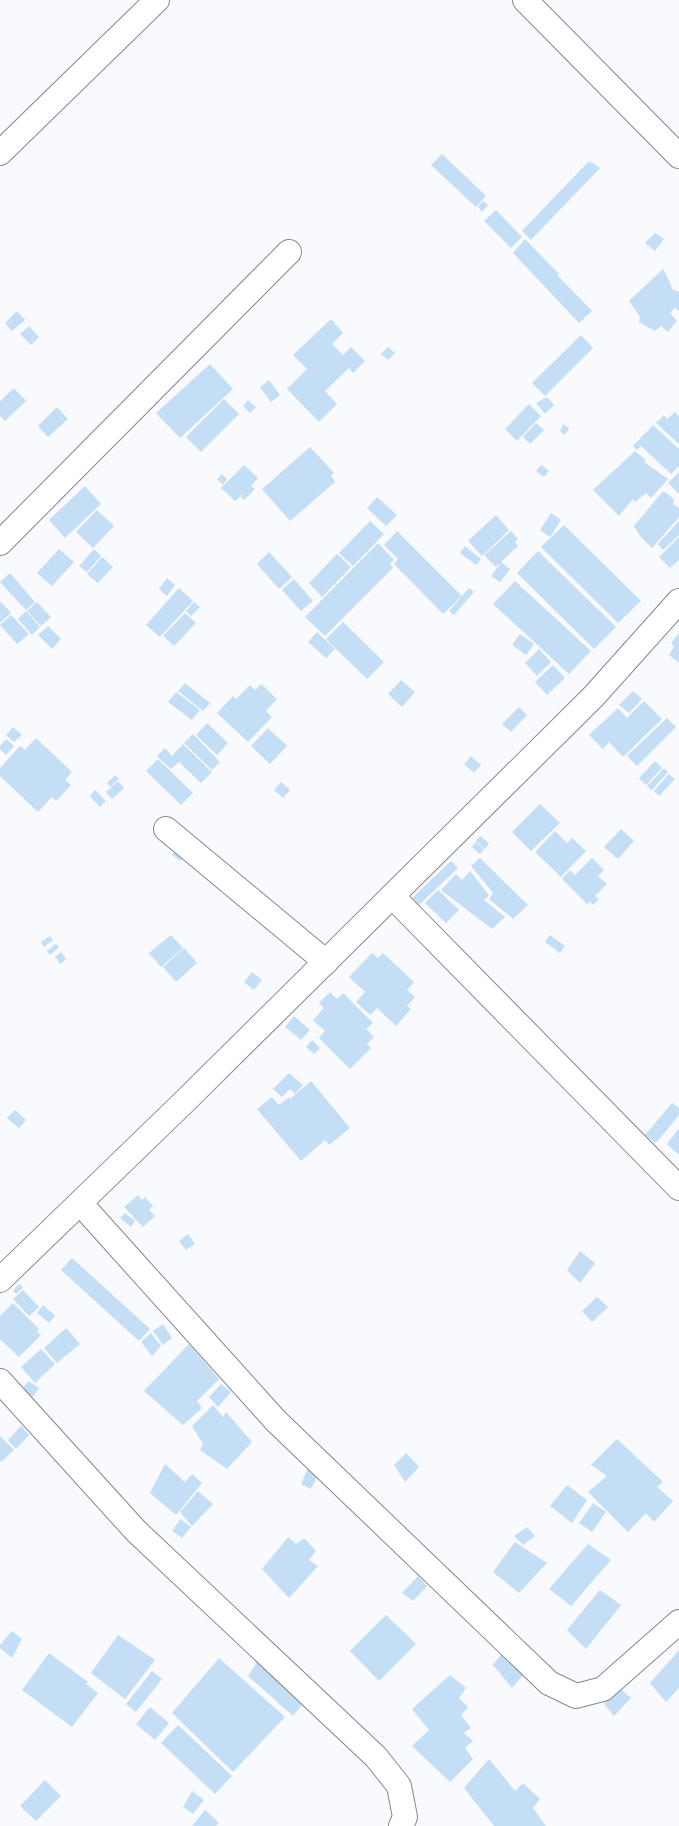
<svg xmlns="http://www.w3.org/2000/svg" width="679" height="1826" font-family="Literata,serif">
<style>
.building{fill:#c4def6}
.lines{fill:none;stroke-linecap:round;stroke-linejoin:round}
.minor-casing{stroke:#86878b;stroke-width:26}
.minor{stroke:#fff;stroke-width:24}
</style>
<rect width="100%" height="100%" fill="#f9fafe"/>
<g class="building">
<polygon points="442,154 486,196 476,207 431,165"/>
<polygon points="589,161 590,163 592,162 600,168 531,240 522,231"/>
<polygon points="483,201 488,205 482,212 478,207"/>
<polygon points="496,210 522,237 511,248 484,221"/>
<polygon points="655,233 664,239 655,251 645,243"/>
<polygon points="525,239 559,274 558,276 592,311 579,323 513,253"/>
<polygon points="663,269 671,285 672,289 679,292 679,311 675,308 670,313 677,321 668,332 661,326 655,331 639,322 640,317 629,301"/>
<polygon points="17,311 25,320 12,331 5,323"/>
<polygon points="331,319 343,333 332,344 343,355 351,347 365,361 353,373 349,368 325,391 337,404 319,422 287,389 307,369 293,355"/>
<polygon points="29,326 39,337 31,345 20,334"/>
<polygon points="581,335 593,348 545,396 532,383"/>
<polygon points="388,347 395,353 388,360 381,354"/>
<polygon points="210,364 233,389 180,438 156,413"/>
<polygon points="269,380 280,395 271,402 260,387"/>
<polygon points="14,388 26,401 5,421 0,416 0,401"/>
<polygon points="547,397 554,405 545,414 536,403"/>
<polygon points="224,399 239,414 201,452 186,437"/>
<polygon points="248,400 256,407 250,413 243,406"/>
<polygon points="529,404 541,416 517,441 505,429"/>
<polygon points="57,407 68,419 48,437 38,426"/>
<polygon points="675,412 679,416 679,444 656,423 664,415 667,419"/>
<polygon points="536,423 544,430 530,444 523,437"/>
<polygon points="563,424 569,428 565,435 560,431"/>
<polygon points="653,425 679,449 679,466 671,474 641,446 637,450 633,446"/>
<polygon points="310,447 334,473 331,476 335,482 290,521 262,489"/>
<polygon points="635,451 646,460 644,462 668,479 651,498 646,493 635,502 633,499 619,516 593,490"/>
<polygon points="244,465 258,478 251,486 255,489 244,500 241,497 245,492 235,501 221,488"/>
<polygon points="541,465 549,471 544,477 536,471"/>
<polygon points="679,472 679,494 668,483"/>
<polygon points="222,474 227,479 223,485 217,479"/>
<polygon points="85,486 101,504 65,538 49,520"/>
<polygon points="663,491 674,499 673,504 679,508 679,517 652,548 640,536 634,526"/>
<polygon points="377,497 397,515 386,526 367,508"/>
<polygon points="97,510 114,526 93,548 76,532"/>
<polygon points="551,513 561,520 550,537 540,530"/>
<polygon points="496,515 509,530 482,556 468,541"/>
<polygon points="370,521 384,534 353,566 339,553"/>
<polygon points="679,521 679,535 663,550 658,544"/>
<polygon points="564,525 641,601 618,623 541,547"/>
<polygon points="397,531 462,596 443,614 394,564 398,559 384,545"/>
<polygon points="511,531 518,539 515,542 518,546 501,562 510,569 500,582 491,576 501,563 496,567 484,555"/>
<polygon points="679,537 679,560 670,568 659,557"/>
<polygon points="378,543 394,560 390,564 393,568 325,636 305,617"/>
<polygon points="465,546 481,559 476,565 460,553"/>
<polygon points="59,549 74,562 52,586 37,573"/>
<polygon points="94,549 101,556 87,572 79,566"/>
<polygon points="538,551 616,627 594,649 517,573"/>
<polygon points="269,552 292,577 279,589 257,564"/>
<polygon points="337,554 351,567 322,597 309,583"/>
<polygon points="102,557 113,567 98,583 87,574"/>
<polygon points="10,573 35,602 26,610 0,582"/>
<polygon points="167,578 175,585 167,596 159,589"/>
<polygon points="294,579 313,601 301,611 282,590"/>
<polygon points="515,581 591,651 569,674 493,604"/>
<polygon points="179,588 193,601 160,637 146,625"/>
<polygon points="469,588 474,592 454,615 449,611"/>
<polygon points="0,601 11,613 0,623"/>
<polygon points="37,602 51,617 41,626 27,611"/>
<polygon points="194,602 200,607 191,616 186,611"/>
<polygon points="26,611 40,627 32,635 18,619"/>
<polygon points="185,613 196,623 174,646 163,636"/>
<polygon points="11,615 29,634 17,644 0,625"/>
<polygon points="343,622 384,662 367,679 326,639"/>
<polygon points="48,626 61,639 52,649 38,635"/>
<polygon points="317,632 335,649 326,658 308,642"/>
<polygon points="679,633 679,663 669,655 674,647 671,643"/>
<polygon points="520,634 534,644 526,655 512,645"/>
<polygon points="539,649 551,662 537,676 525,663"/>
<polygon points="553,665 565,678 547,695 535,682"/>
<polygon points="401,680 415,692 402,707 388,694"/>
<polygon points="185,683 210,703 203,711 178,691"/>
<polygon points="261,684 277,699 266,711 272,717 248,742 217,713 233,696 236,699 250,685 255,690"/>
<polygon points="633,691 642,699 629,713 619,705"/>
<polygon points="176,692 200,710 192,720 168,702"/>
<polygon points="644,701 662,719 623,757 609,742 603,749 589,735 618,708 627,718"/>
<polygon points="519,707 527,715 511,732 502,724"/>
<polygon points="667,718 676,727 637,766 627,756"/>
<polygon points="207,723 228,743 217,755 196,735"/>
<polygon points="13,727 22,735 14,742 6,735"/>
<polygon points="268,728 287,746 270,764 251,746"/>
<polygon points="193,734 220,762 212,770 184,743"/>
<polygon points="36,738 72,772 65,780 71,785 56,801 52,797 38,812 0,776 0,768 20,746 25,750"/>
<polygon points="6,739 14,746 6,755 0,749 0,746"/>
<polygon points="183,744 212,772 201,783 179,762 171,769 157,756 165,748 172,756"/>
<polygon points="471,756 481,765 474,773 464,764"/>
<polygon points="158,759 193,793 181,805 146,771"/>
<polygon points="655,761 662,768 646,785 639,778"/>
<polygon points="664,768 668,772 652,790 647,786"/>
<polygon points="669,774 675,779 659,796 654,791"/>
<polygon points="115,775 119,779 110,787 107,783"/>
<polygon points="118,781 124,788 112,799 106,792"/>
<polygon points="281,782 290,790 283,798 274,790"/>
<polygon points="95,790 106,801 100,807 90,796"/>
<polygon points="540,804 560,823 531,851 512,832"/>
<polygon points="621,829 634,841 618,859 604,847"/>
<polygon points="555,831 567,843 572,838 586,851 561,877 535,852"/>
<polygon points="480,836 489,843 485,849 476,841"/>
<polygon points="476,842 484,849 480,854 472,847"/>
<polygon points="178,848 185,855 180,861 172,855"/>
<polygon points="480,858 528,905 513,919 489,899 493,893 471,866"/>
<polygon points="592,858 604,870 598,876 607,884 595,896 599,899 593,905 590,902 587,904 562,879 570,870 575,875"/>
<polygon points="451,861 458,868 419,905 412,898"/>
<polygon points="470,871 489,895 484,900 505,917 492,929 441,890 456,874 462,880"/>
<polygon points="438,890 459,910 446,923 425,903"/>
<polygon points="171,935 183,948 161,967 149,953"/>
<polygon points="550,935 565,946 560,953 545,942"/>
<polygon points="50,936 53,940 44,947 41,942"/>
<polygon points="56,944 59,947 50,955 47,951"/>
<polygon points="184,948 197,963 176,982 163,967"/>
<polygon points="61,952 66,959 60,964 55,957"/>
<polygon points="372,953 378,958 383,953 414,982 407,990 415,997 407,1006 411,1009 396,1026 377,1008 370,1015 356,1002 365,992 349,977"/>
<polygon points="252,972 262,980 254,990 244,982"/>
<polygon points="330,992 337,999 343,993 373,1023 366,1029 374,1037 367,1044 371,1048 350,1069 319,1038 325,1031 313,1020 324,1008 319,1003"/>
<polygon points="294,1016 310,1030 301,1040 285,1027"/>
<polygon points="312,1040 320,1048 314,1054 306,1047"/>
<polygon points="289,1073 303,1085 295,1094 290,1089 282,1097 273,1089"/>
<polygon points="311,1081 350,1128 329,1145 325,1140 301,1161 257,1109 272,1097 279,1105 289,1097 290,1099"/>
<polygon points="672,1103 679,1108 679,1115 656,1143 645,1135"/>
<polygon points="15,1110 26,1120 19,1128 7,1118"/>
<polygon points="679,1128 679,1155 667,1144"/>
<polygon points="138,1195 142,1200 145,1197 153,1206 149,1210 155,1216 143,1227 124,1207"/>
<polygon points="125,1213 135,1221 131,1227 120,1218"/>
<polygon points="188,1234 195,1244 186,1250 179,1241"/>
<polygon points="580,1251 595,1263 580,1283 567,1270"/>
<polygon points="72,1258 150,1329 139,1341 61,1270"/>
<polygon points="19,1284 23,1287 16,1294 13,1291"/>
<polygon points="23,1290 39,1307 29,1316 13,1299"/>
<polygon points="597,1297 608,1307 592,1322 582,1311"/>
<polygon points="13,1303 39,1329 37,1332 41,1335 19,1357 0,1339 0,1316"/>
<polygon points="43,1305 55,1316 49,1323 37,1313"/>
<polygon points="163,1324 172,1338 163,1345 153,1331"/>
<polygon points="66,1328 80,1344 57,1363 44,1348"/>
<polygon points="151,1333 161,1346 152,1356 141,1342"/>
<polygon points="189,1344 219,1379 197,1401 202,1408 183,1425 144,1391"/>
<polygon points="41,1349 55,1364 35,1383 21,1367"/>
<polygon points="28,1381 39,1388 32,1398 21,1391"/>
<polygon points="221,1384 231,1392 218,1407 209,1397"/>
<polygon points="213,1405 223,1417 226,1412 252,1442 227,1469 200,1450 203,1444 192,1426"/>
<polygon points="21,1426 29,1435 16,1449 8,1440"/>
<polygon points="0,1436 14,1450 1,1462 0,1461"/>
<polygon points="617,1439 663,1482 657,1487 673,1501 654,1522 646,1513 628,1532 588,1492 607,1476 591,1465"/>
<polygon points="406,1453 419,1467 405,1482 394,1465"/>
<polygon points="165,1464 185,1482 192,1474 202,1483 176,1515 150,1493"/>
<polygon points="308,1468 318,1475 311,1489 301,1484"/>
<polygon points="567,1485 587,1500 572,1523 550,1506"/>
<polygon points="198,1491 213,1504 192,1526 180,1512"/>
<polygon points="593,1503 606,1512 592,1532 579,1523"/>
<polygon points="180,1519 191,1527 182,1538 172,1531"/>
<polygon points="527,1527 535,1536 523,1545 514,1536"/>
<polygon points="288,1537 296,1544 304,1538 316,1551 309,1560 318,1566 289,1598 262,1569"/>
<polygon points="515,1542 547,1563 519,1593 493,1572"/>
<polygon points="588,1544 611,1560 571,1606 549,1589"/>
<polygon points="418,1576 427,1586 413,1601 402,1593"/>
<polygon points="600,1590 621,1605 586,1649 567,1630"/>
<polygon points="386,1615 416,1644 379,1681 350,1651"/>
<polygon points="12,1631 22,1639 12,1658 0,1648 0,1645"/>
<polygon points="118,1635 155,1660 125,1699 91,1673"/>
<polygon points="679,1650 679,1688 666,1702 650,1683"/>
<polygon points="503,1652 524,1674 512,1688 493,1665"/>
<polygon points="49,1653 88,1682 86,1684 98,1693 72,1727 22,1690"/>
<polygon points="219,1658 285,1717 233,1772 172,1713"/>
<polygon points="259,1659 305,1701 293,1716 248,1676"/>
<polygon points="152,1671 162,1679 136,1712 126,1704"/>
<polygon points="450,1675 466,1688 459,1698 468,1707 461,1715 471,1728 464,1733 473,1741 465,1748 473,1759 450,1782 412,1746 429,1730 412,1709"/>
<polygon points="617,1686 631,1698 614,1716 604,1704"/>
<polygon points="150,1707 169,1723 155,1740 136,1724"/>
<polygon points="178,1725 232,1776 215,1794 161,1743"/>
<polygon points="489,1759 515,1791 523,1783 540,1799 533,1808 546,1826 494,1826 464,1788"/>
<polygon points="45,1780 61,1796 36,1821 20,1806"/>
<polygon points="192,1791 204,1800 193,1814 183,1807"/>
<polygon points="205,1810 219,1823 216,1826 192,1826"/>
</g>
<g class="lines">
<defs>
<g id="minor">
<polyline points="525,0 679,156"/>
<polyline points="0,153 157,0"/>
<polyline points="0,543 289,252"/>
<polyline points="166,829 326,962"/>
<polyline points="392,896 679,1188"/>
<polyline points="80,1203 276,1421 549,1683 576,1696 603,1689 679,1622"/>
<polyline points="0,1280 182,1104 593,697 679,601"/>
<polyline points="0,1381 136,1531 376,1757 399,1786 405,1817 401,1826"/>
</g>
</defs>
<use href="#minor" class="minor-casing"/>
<use href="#minor" class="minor"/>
</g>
</svg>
